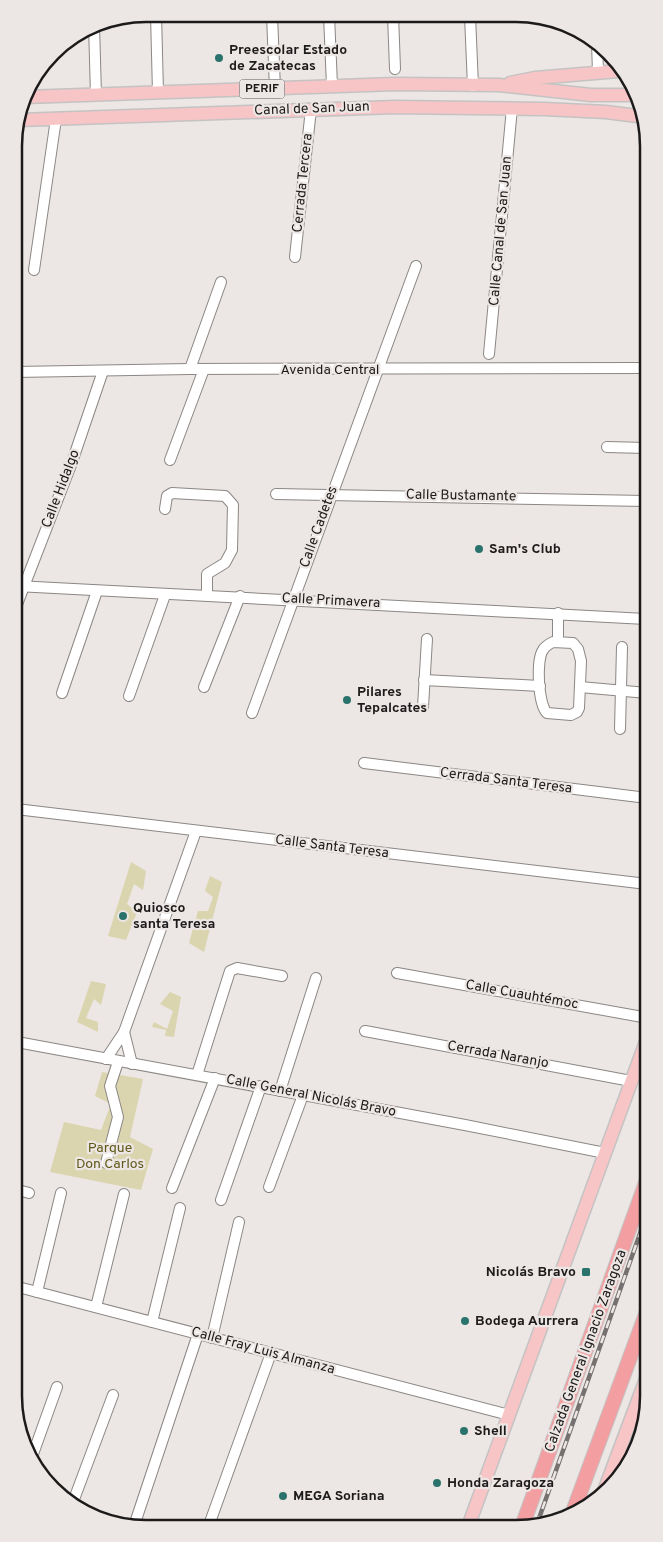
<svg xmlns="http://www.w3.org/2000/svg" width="663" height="1542" font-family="Overpass,sans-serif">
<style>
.green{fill:#dad5af}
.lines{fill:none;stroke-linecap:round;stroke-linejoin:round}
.minor-casing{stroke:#8b8784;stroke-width:12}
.major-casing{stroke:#c4c3c3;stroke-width:15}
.highway-casing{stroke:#c4c3c3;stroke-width:16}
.minor{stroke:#fff;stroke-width:10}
.major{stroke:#f8c5c7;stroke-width:12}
.highway{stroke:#f39ea1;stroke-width:14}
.rail-casing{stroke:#757170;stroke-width:4.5}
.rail{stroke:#ece6e4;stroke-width:2.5;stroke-dasharray:8;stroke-linecap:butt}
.poi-dot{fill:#2a736c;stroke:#ece6e4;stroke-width:2}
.labels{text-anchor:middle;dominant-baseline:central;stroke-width:4.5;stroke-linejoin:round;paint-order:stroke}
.shield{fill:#ece6e4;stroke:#5a5757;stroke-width:1}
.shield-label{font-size:12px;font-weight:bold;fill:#1c1a1a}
.poi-label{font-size:14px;font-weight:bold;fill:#1c1a1a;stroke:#ece6e4;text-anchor:start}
.street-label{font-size:14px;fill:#1c1a1a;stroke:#ece6e4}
.park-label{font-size:14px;fill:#615919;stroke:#ece6e4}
.rim{fill:none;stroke:#1c1a1a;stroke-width:2.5}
</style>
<rect width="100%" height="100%" fill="#ece6e4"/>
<g class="green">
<polygon points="131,862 146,871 143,890 134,884 127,904 137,912 126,940 108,936"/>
<polygon points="210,876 222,882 204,952 189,943 198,911 208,911 213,897 205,891"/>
<polygon points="91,981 106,984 101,1005 94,999 86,1018 98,1022 98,1032 77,1022"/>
<polygon points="170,992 181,997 174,1037 165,1036 166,1030 152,1027 154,1022 167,1029 173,1011 160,1004"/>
<polygon points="102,1072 143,1079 130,1137 153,1149 141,1190 50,1172 64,1122 101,1130 111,1104 95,1096"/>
</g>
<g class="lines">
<defs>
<g id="minor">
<polyline points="156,14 158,93"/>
<polyline points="272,15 275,89"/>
<polyline points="329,15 332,86"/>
<polyline points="393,15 395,69"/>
<polyline points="470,16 473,86"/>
<polyline points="94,25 96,95"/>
<polyline points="597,43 598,72"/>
<polyline points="295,257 311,109"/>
<polyline points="34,270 56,119"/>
<polyline points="489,354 512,108"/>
<polyline points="190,369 221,282"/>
<polyline points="15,372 190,369 646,368"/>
<polyline points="15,406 17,372"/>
<polyline points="607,447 646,448"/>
<polyline points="170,460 204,369"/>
<polyline points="276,494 646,501"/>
<polyline points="165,509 167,496 172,493 225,496 233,505 232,550 225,563 207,574 207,595"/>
<polyline points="16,586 646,619"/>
<polyline points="16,607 71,465 103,371"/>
<path d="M553,642L573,643L578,649L581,661L579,708L577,712L571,715L547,713C538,704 536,660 543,650C545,646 549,644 553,642Z"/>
<polyline points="558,642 558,613"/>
<polyline points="424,680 540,686"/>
<polyline points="204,687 240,596"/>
<polyline points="580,687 647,693"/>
<polyline points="62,693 97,591"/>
<polyline points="129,696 165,595"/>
<polyline points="423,707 427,639"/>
<polyline points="252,713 416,266"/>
<polyline points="620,729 622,647"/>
<polyline points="364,763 647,798"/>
<polyline points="16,809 647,884"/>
<polyline points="397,973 648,1018"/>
<polyline points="365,1031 631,1081"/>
<polyline points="124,1032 132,1064"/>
<polyline points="17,1042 465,1125 605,1153"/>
<polyline points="106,1059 124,1032 196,831"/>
<polyline points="197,1075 230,971 237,968 282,976"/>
<polyline points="280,1091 316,978"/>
<polyline points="106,1163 118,1117 110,1086 118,1062"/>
<polyline points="269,1187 303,1095"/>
<polyline points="172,1188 215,1078"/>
<polyline points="18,1190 29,1193"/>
<polyline points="221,1200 261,1086"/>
<polyline points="18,1287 509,1415"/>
<polyline points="37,1292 61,1193"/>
<polyline points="96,1307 124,1194"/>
<polyline points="152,1322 180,1208"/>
<polyline points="212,1338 239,1222"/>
<polyline points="633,1415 646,1419"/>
<polyline points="33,1454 57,1387"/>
<polyline points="73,1502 113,1395"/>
<polyline points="209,1525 271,1353"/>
<polyline points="134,1526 198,1334"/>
</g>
<g id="major">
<polyline points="510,83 535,78 619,71"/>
<polyline points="25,97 395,84 499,85 591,95 635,95"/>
<polyline points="19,120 395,107 544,109 606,112 645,117"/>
<polyline points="604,1491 649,1371"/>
<polyline points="469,1524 648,1036"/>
</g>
<g id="highway">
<polyline points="574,1509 649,1306"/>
<polyline points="523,1524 648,1177"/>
</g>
</defs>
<use href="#minor" class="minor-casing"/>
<use href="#major" class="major-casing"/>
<use href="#highway" class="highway-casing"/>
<use href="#minor" class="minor"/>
<use href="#major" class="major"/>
<use href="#highway" class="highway"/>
<defs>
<polyline id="rail" points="537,1524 648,1211"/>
</defs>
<use href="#rail" class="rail-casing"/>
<use href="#rail" class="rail"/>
</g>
<g class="poi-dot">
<circle cx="219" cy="58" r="5"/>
<circle cx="479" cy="549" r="5"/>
<circle cx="347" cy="700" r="5"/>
<circle cx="123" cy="916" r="5"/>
<rect x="581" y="1267" width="10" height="10" rx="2.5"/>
<circle cx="465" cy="1321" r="5"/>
<circle cx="464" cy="1431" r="5"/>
<circle cx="437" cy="1483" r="5"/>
<circle cx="283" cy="1496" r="5"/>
</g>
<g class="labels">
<rect class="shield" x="239.5" y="79.5" width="45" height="19" rx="4"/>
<g class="shield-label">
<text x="262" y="89">PERIF</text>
</g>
<g class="poi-label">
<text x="229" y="50">Preescolar Estado<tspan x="229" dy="16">de Zacatecas</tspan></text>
<text x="489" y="549">Sam's Club</text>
<text x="357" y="692">Pilares<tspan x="357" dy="16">Tepalcates</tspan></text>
<text x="133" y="908">Quiosco<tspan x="133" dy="16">santa Teresa</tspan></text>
<text x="576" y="1272" text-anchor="end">Nicolás Bravo</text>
<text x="475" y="1321">Bodega Aurrera</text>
<text x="474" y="1431">Shell</text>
<text x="447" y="1483">Honda Zaragoza</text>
<text x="293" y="1496">MEGA Soriana</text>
</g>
<g class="street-label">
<text transform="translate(312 109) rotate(-2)">Canal de San Juan</text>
<text transform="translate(303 183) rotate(-84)">Cerrada Tercera</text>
<text transform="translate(501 231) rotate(-85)">Calle Canal de San Juan</text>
<text x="330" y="370">Avenida Central</text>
<text transform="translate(61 489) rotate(-69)">Calle Hidalgo</text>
<text transform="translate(461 496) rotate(1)">Calle Bustamante</text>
<text transform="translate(319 527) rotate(-70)">Calle Cadetes</text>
<text transform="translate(331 601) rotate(3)">Calle Primavera</text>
<text transform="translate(506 781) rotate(7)">Cerrada Santa Teresa</text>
<text transform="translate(332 847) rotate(7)">Calle Santa Teresa</text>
<text transform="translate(522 995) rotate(10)">Calle Cuauhtémoc</text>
<text transform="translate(498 1055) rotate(10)">Cerrada Naranjo</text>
<text transform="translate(311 1096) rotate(11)">Calle General Nicolás Bravo</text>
<text transform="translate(263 1351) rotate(15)">Calle Fray Luis Almanza</text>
<text transform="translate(586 1351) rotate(-70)">Calzada General Ignacio Zaragoza</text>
</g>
<g class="park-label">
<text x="110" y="1148">Parque<tspan x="110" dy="16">Don Carlos</tspan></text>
</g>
</g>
<path d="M0 0H663V1542H0ZM146 22H516A124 124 0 0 1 640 146V1396A124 124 0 0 1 516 1520H146A124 124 0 0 1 22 1396V146A124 124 0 0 1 146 22Z" fill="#ece6e4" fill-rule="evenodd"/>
<path class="rim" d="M146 22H516A124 124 0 0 1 640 146V1396A124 124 0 0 1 516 1520H146A124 124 0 0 1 22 1396V146A124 124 0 0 1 146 22Z"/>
</svg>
